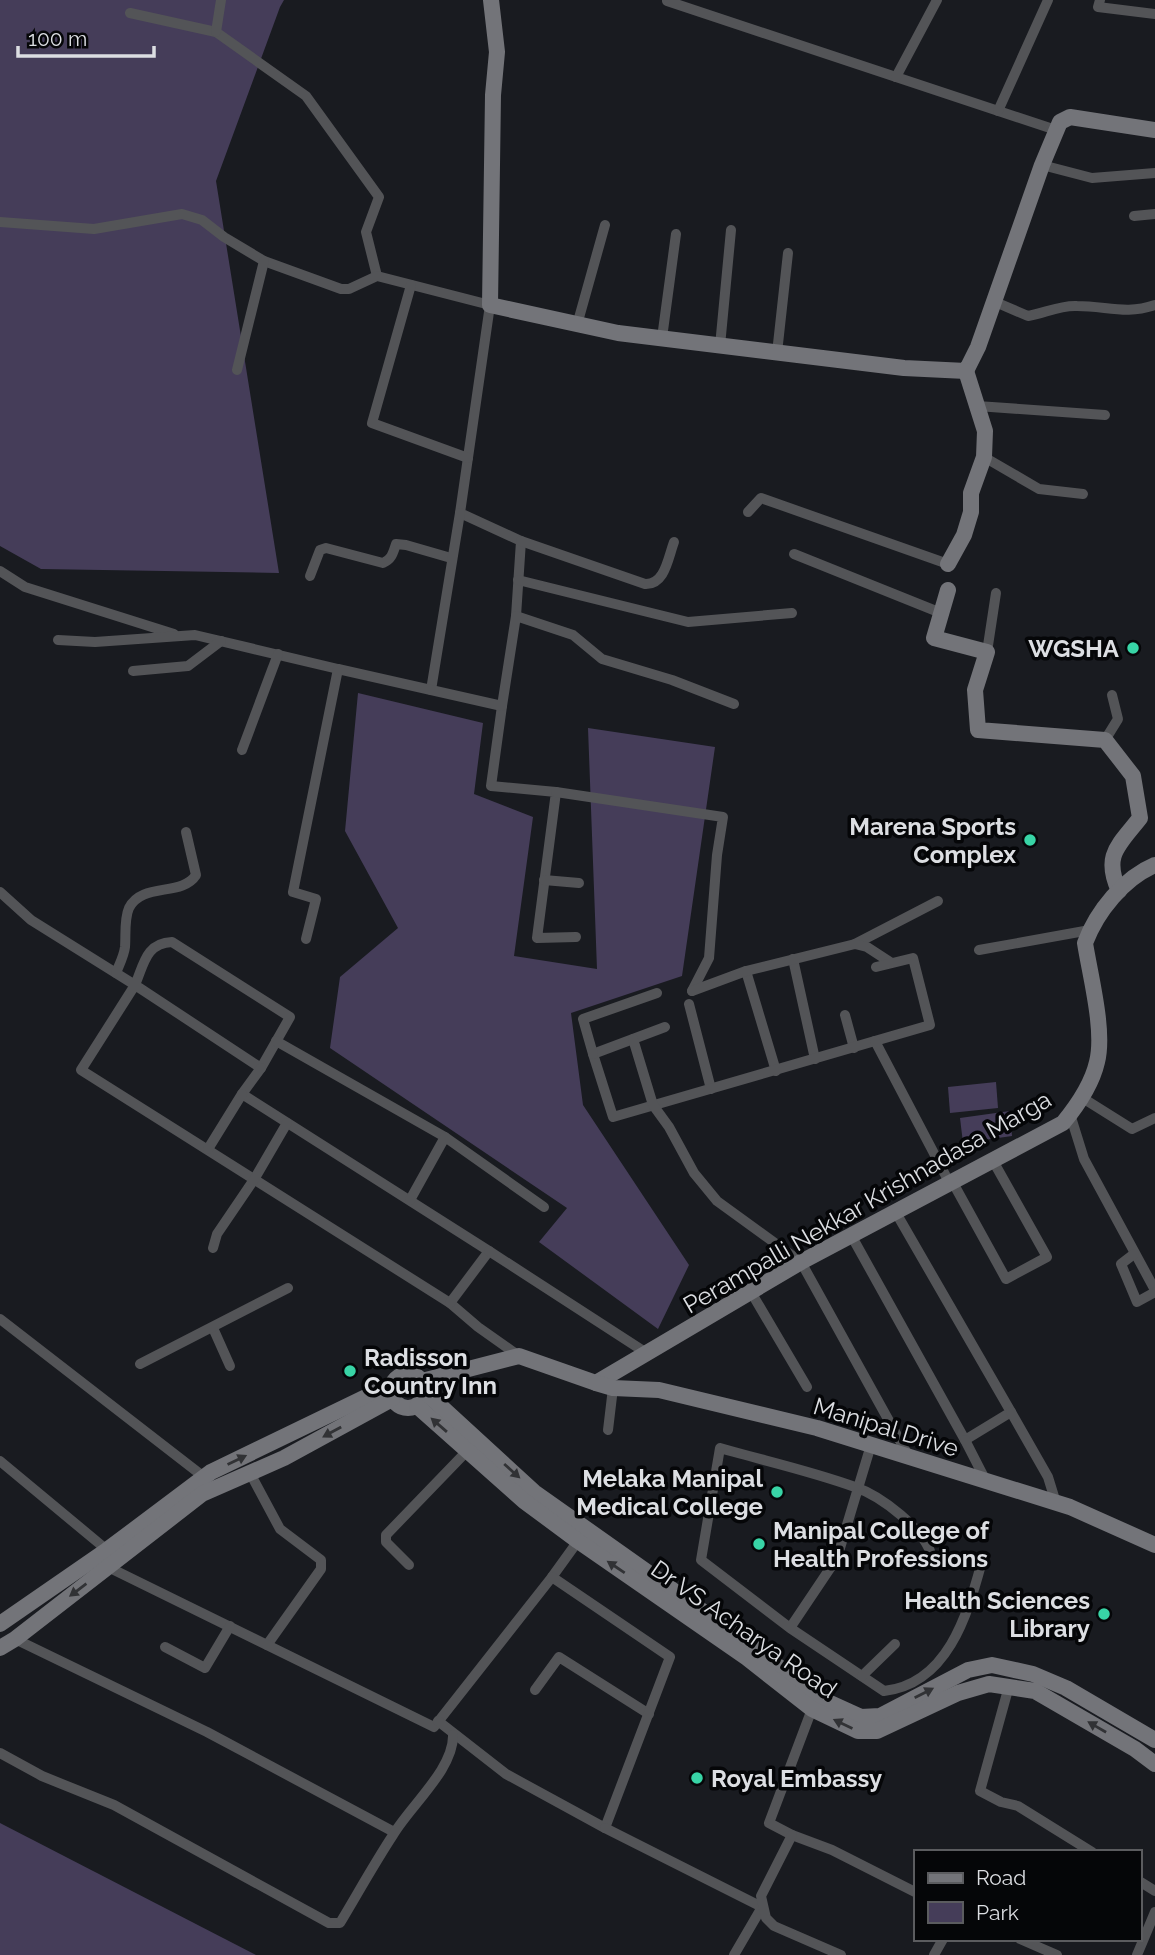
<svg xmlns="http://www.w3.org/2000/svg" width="1155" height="1955" font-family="Raleway,sans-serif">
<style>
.green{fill:#453d59}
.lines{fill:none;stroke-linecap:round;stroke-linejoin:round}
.street{stroke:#535457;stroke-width:10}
.secondary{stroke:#737479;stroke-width:16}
.oneway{fill:#313235}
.poi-dot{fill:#38d4a6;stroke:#050608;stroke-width:2.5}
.labels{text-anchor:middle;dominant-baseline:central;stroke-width:7;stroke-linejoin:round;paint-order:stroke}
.poi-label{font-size:24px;font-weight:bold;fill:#dcdee2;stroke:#050608;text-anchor:end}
.street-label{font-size:24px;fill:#dcdee2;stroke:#050608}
</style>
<rect width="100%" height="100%" fill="#191b20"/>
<g class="green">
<polygon points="0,0 284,0 280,7 216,181 279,573 41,569 0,546"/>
<polygon points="358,693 483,723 474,794 533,817 514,956 597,969 588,728 715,747 682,976 571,1013 583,1105 689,1265 658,1329 539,1242 567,1208 330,1048 340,977 398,928 345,831"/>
<polygon points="996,1082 998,1108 950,1113 948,1087"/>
<polygon points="1010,1111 1012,1136 963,1143 960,1118"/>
<polygon points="0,1823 256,1955 0,1955"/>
</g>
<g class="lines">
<g class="street">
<polyline points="1100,0 1098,7 1155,14"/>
<polyline points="667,1 1056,130"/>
<polyline points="130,13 216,32 306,96 379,197 366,232 377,276"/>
<polyline points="216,32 221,0"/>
<polyline points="896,77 937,0"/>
<polyline points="998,111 1048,0"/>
<polyline points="1042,165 1092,178 1155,173"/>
<polyline points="1134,216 1155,214"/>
<polyline points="0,222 94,229 182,214 202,220 224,237 264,261 341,289 349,289 377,276 490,305 460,513 521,541 516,616"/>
<polyline points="411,285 372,423 468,458"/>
<path d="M993,301L1028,316C1045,313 1060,305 1077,306C1107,306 1126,315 1155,305"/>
<polyline points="577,325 605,225"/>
<polyline points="662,338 676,234"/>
<polyline points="720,346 731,230"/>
<polyline points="777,353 788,253"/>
<polyline points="237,370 264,261"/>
<polyline points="977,406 1105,415"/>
<polyline points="984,457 1039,489 1083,494"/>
<polyline points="748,512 761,498 948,564"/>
<path d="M521,541L645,584C665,585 668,558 674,542"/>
<polyline points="794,554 941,613"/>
<polyline points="0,571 25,587 174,634"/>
<path d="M310,576L320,550L326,548L383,563C392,559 393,553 396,544L406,545L451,558"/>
<polyline points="518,580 688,622 792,613"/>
<polyline points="58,640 95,642 195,635 338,669"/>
<polyline points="987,652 996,593"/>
<polyline points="133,671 188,666 221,641"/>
<polyline points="431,690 460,513"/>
<polyline points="502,706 491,786 556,792 537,938 576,937"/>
<polyline points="1105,740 1118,719 1112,695"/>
<polyline points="242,750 278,654"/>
<polyline points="556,792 723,817 717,855 709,958 692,991"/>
<polyline points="544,880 579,883"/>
<path d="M0,892L31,920L135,985C144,964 146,943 172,942L290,1017L261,1068L135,985L81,1070L450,1303L478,1327L519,1356"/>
<polyline points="306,939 316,899 293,892 338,669 502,706 516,616 573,635 602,659 672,680 734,704"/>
<polyline points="855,944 938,901"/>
<polyline points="979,950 1090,930"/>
<polyline points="793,959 815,1059"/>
<polyline points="746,971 776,1071"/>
<path d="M116,973C119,965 124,956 125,947C126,935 124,919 129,908C142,882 182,897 196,875L186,832"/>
<polyline points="692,991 746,971 855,944 867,947 890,962"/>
<polyline points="689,1004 711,1089"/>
<polyline points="845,1015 854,1048"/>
<polyline points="665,1027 593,1054 613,1117 930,1025 913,958 876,967"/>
<polyline points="633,1039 653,1105 669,1127 694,1173 717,1201 801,1262 909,1457"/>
<polyline points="276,1041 445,1137"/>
<polyline points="875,1041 949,1182"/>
<polyline points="593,1054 583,1019 657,993"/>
<polyline points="261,1068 242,1094 489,1251 450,1303"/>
<polyline points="1081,1097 1132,1129 1155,1118"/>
<polyline points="1070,1114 1084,1159 1155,1290"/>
<polyline points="208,1149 242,1094"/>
<polyline points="952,1181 1006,1279 1047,1257 992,1159"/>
<polyline points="410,1200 445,1137 544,1207"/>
<polyline points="851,1235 965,1440 1011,1412 895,1211"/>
<polyline points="213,1248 217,1234 255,1178 287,1123"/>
<polyline points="489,1251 648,1354"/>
<polyline points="1134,1254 1121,1264 1137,1302 1155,1292"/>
<polyline points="751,1292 807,1387"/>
<polyline points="0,1319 204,1477"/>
<polyline points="213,1328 230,1366"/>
<polyline points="140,1364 288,1288"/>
<polyline points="1011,1412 1048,1477 1056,1503"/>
<polyline points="608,1430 613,1388"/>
<polyline points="965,1440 986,1481"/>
<polyline points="0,1461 107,1550"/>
<polyline points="250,1473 280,1529 321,1560 321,1569 267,1645"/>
<polyline points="409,1565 386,1542 386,1535 468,1450"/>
<polyline points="108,1567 434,1727 552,1577 578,1541"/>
<path d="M790,1628L701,1560L720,1448C765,1461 811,1471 855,1487C881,1496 925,1529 932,1557L981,1565C967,1616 947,1684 884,1691L790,1628L837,1558L871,1445"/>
<polyline points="15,1639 207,1732 394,1832"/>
<polyline points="165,1647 205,1668 230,1626"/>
<polyline points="862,1676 895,1644"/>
<polyline points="1009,1686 980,1791 1001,1802 1018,1806 1092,1852"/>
<polyline points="535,1690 559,1657 649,1714"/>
<polyline points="812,1709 769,1823 792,1835 832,1850 915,1892"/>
<polyline points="438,1721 506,1774 605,1828 670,1657 552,1577"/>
<path d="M0,1753L42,1776L114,1805L329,1923H340C358,1893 374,1864 393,1835C410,1806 454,1769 453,1735"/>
<polyline points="605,1828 762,1907 734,1955"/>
<polyline points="792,1835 761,1896 766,1918 774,1926 841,1955"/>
<polyline points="1139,1881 1155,1891"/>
<polyline points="1020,1939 1057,1955"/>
<polyline points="934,1955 943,1939"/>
<polyline points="1137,1955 1155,1912"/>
</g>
<g class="secondary">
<polyline points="491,0 497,52 493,95 490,305 618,333 904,368 966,371 978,347 1042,165 1060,122 1070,117 1155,130"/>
<polyline points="948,564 964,535 971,512 971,493 984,457 985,431 966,371"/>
<path d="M948,590L934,638L987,652L975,690L978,730L1105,740L1133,776L1140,818C1118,846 1103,855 1119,891"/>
<circle cx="408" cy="1391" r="17"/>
<path d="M422,1381L519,1356L596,1383L801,1262L1063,1123C1077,1106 1092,1084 1097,1062C1105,1031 1090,975 1085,943C1097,911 1124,878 1155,865"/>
<polyline points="596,1383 613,1388 659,1390 817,1428 1070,1507 1155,1545"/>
<polyline points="425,1392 534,1492 756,1649 817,1697 861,1717 880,1716 968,1670 992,1665 1033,1674 1066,1688 1155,1740"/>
<polyline points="417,1406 524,1501 578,1541 747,1658 812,1709 858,1731 877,1731 958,1693 989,1684 1035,1691 1135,1749 1155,1764"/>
<polyline points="0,1624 107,1550 211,1472 393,1384"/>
<polyline points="0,1648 15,1639 202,1494 284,1458 392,1399"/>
</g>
</g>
<defs><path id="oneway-solid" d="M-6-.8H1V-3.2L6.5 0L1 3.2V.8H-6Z" transform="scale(1.75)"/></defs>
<g class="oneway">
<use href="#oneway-solid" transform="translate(439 1425) rotate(-139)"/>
<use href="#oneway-solid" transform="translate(332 1432) rotate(151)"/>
<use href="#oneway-solid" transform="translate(237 1460) rotate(-26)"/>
<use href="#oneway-solid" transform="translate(512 1471) rotate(42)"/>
<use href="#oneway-solid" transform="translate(616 1567) rotate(-146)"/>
<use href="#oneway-solid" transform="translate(78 1590) rotate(143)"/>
<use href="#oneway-solid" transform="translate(924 1693) rotate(-27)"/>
<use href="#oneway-solid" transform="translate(843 1724) rotate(-154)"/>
<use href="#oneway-solid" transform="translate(1097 1727) rotate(-150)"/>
</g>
<g class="poi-dot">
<circle cx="1133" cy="648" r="7"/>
<circle cx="1030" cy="840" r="7"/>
<circle cx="350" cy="1371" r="7"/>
<circle cx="777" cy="1492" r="7"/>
<circle cx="759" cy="1544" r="7"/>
<circle cx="1104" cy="1614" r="7"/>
<circle cx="697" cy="1778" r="7"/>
</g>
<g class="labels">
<g class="poi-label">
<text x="1119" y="648">WGSHA</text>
<text x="1016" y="826">Marena Sports<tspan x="1016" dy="28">Complex</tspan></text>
<text x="364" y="1357" text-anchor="start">Radisson<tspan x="364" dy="28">Country Inn</tspan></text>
<text x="763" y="1478">Melaka Manipal<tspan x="763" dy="28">Medical College</tspan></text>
<text x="773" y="1530" text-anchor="start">Manipal College of<tspan x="773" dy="28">Health Professions</tspan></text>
<text x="1090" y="1600">Health Sciences<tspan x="1090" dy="28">Library</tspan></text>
<text x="711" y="1778" text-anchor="start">Royal Embassy</text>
</g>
<g class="street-label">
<text transform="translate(867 1202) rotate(-30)">Perampalli Nekkar Krishnadasa Marga</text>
<text transform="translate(886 1427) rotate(17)">Manipal Drive</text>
<text transform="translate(744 1629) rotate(35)">Dr VS Acharya Road</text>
</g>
</g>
<rect x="914" y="1850" width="228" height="91" fill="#050608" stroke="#5b5c5f" stroke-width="2"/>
<rect x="928" y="1873" width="35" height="10" fill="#737479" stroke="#5b5c5f" stroke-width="2"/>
<text x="976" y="1885" font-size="21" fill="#dcdee2">Road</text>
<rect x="928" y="1902" width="35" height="21" fill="#453d59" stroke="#5b5c5f" stroke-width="2"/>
<text x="976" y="1920" font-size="21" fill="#dcdee2">Park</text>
<path d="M18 46v10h136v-10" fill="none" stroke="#dcdee2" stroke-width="3.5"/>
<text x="28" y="46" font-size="21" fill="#dcdee2" stroke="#050608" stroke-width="5" paint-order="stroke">100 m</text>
</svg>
